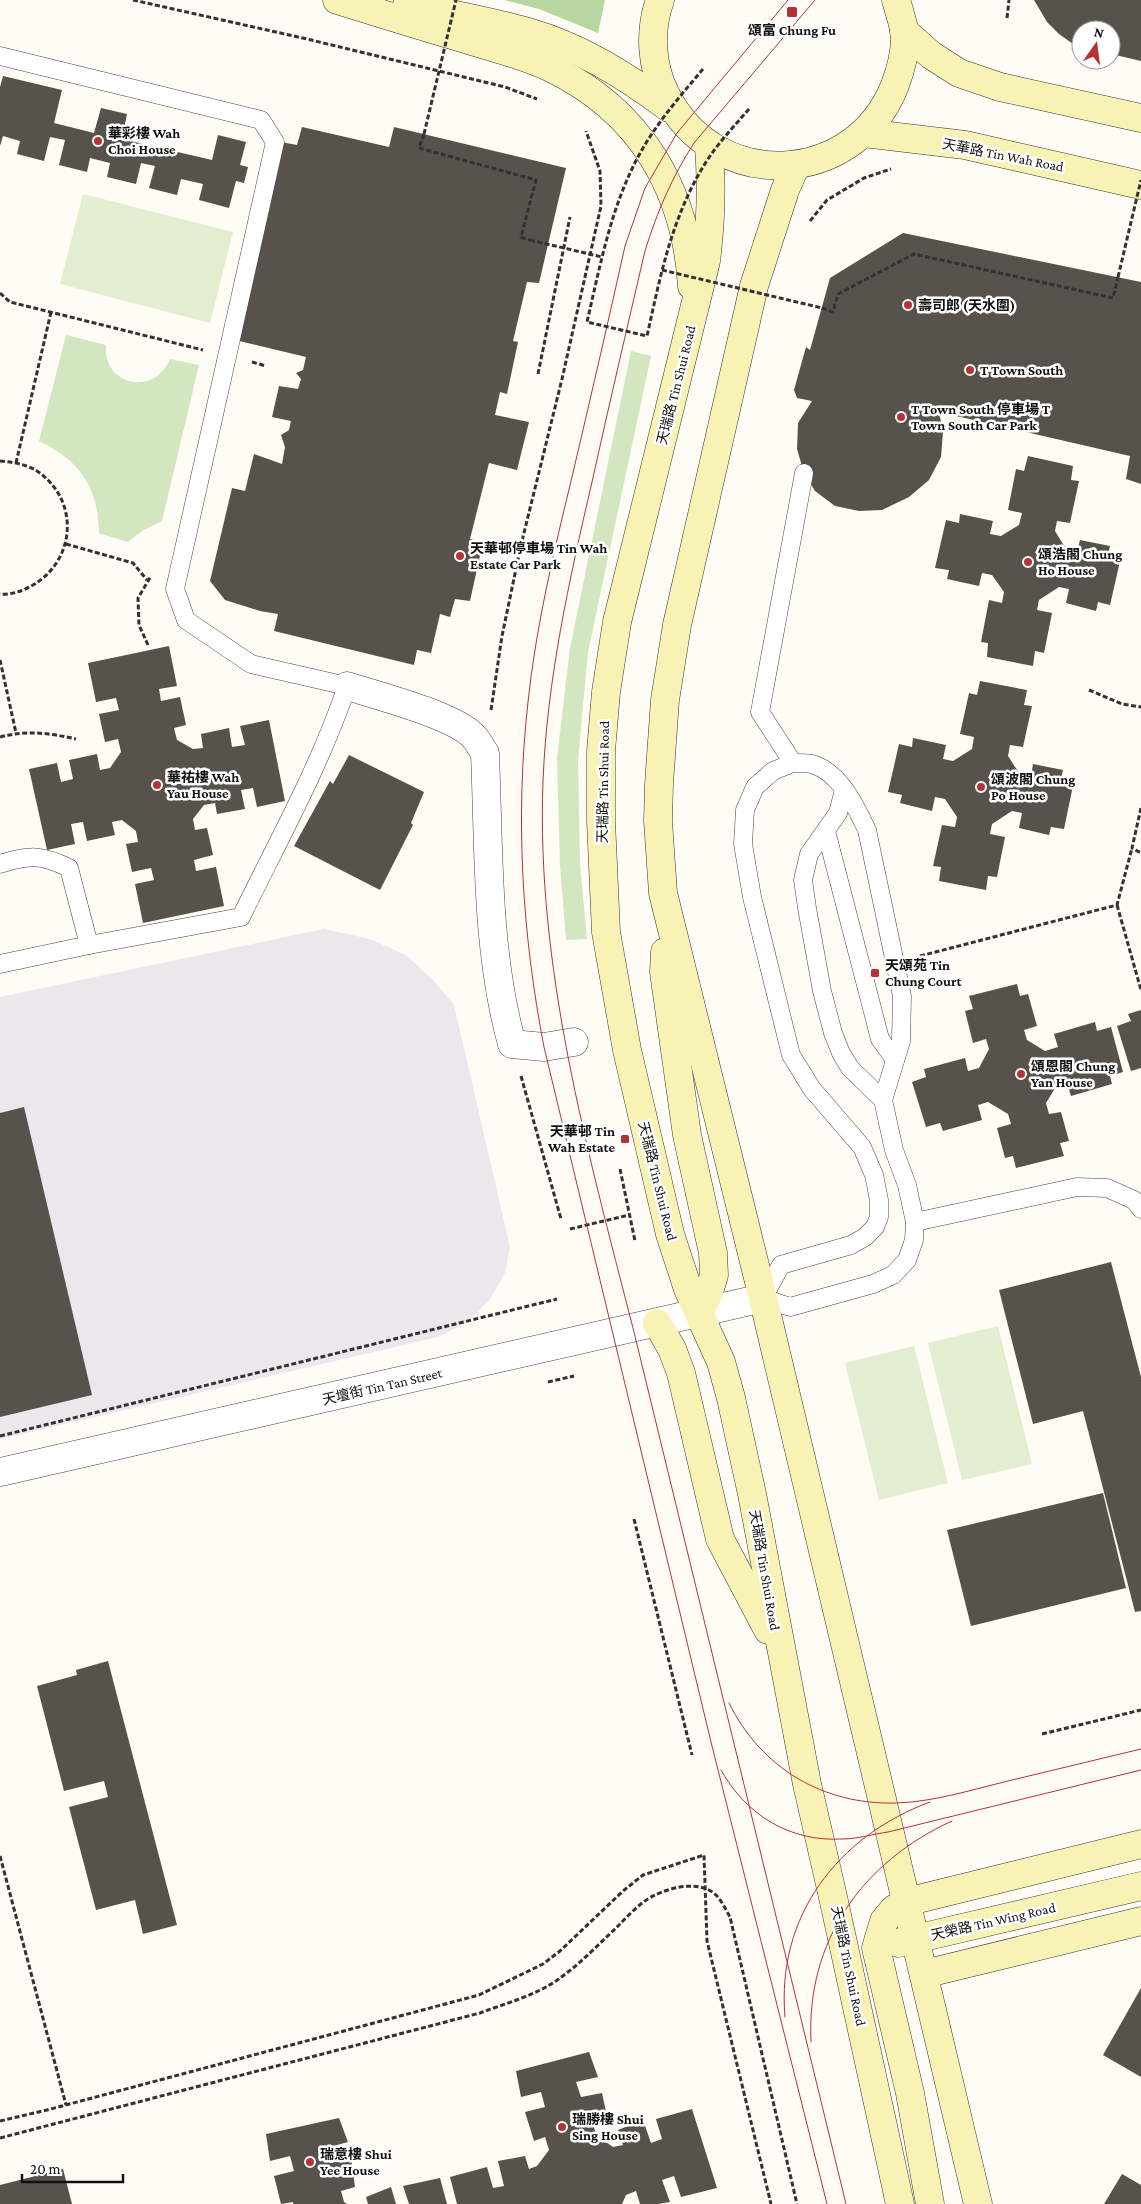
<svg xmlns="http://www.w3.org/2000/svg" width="1141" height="2204" font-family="'Crimson Pro','Noto Sans SC',serif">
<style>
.industrial{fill:#ede6ed}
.green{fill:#d2e6c0}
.forest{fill:#b7d6a0}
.pitch{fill:#e3eed1}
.building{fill:#58524d}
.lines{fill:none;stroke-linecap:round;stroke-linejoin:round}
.lane-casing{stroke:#434343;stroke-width:19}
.street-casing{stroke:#434343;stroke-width:29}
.secondary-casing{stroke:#323232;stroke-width:29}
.path{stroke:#323232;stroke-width:3;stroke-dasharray:5 2.5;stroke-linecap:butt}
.lane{stroke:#fff;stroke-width:18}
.street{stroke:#fff;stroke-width:28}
.secondary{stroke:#f8f3b5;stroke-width:28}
.tram{stroke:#b53335;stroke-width:1}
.path-bridge{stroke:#323232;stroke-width:3;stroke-dasharray:5 2.5;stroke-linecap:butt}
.poi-dot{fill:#b53335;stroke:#fff;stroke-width:2}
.labels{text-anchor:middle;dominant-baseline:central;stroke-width:5;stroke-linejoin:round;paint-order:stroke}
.poi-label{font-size:14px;font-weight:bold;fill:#101010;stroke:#fff;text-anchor:start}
.street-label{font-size:14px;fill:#101010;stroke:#fff}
</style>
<rect width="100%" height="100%" fill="#fefcf4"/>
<polygon class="industrial" points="324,929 370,939 406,955 434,981 454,1005 510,1247 505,1273 490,1299 469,1321 438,1337 0,1439 0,997"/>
<g class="green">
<path d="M66,335L106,345C102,384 154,398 170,359L199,365L162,521L142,531L128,542L99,533C98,486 80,461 39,441Z"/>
<polygon points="631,351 651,356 588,652 578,759 580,864 587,939 566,940 560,865 557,758 570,648"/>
</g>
<polygon class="forest" points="504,0 605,0 598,33 539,9"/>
<g class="pitch">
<polygon points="83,194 233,232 210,323 60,284"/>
<polygon points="998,1326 1032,1464 962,1480 928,1343"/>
<polygon points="914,1346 948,1483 879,1500 845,1363"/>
</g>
<g class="building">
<polygon points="1034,0 1141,0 1141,61 1111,54 1111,30 1081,30 1081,46 1073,44 1059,34 1047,22"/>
<polygon points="3,76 62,90 54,123 94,133 101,108 127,114 122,139 212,160 218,135 246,142 240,165 248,167 244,183 236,181 229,208 199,200 203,184 181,179 177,195 149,188 155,166 141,163 136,184 107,177 110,163 90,158 87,172 59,165 65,140 50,137 44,161 17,154 20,141 3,136 0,146 0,87"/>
<polygon points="302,127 389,147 394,127 566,168 539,283 527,282 513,341 518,342 507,394 500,392 495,415 529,422 517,470 489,463 470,539 483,542 470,601 455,599 450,617 440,614 431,653 417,650 414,665 274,631 278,614 260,611 225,600 210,581 232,488 245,491 254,454 282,464 285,447 281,435 289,430 291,421 272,417 279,386 298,389 301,379 296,373 303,370 306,357 231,339 281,142 297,145"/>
<polygon points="903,233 1141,282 1141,484 1126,479 1130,456 939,412 943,432 941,457 929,480 909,497 882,510 859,511 835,506 815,491 804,473 797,449 798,423 812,401 797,398 794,390 806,347 810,350 830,278"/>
<polygon points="1028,456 1073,466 1071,480 1079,481 1070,523 1057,521 1055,531 1066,549 1077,552 1080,540 1110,546 1108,555 1121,557 1110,605 1098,602 1096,611 1066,603 1069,589 1059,587 1039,600 1037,610 1052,613 1044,653 1035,651 1033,666 987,657 988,643 981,642 989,600 1002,603 1004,592 992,575 982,573 979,586 947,579 949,570 935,568 946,520 959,523 960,514 993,521 990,534 1001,536 1019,525 1022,513 1008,510 1016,469 1024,471"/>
<polygon points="169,646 177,686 159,689 161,701 180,697 186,725 174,728 177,740 193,749 203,748 201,734 229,728 232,747 245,745 240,726 269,720 285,801 257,807 253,788 241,790 245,809 217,814 215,803 204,805 193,819 195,830 207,828 213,855 194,860 196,871 216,867 224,906 143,923 135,884 154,880 151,868 132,872 126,844 138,842 136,831 122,820 112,822 115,835 87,841 83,822 71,824 75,844 47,850 29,769 57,763 61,782 73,779 69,760 97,754 100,770 110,768 121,752 118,739 105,742 99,714 119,710 116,698 96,702 88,663"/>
<polygon points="980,681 1027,690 1024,705 1032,706 1023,747 1010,745 1008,756 1019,773 1031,776 1033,764 1063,770 1061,779 1074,781 1064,829 1051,827 1049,835 1019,828 1022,813 1012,811 992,824 990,834 1005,837 997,877 988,876 986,890 939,881 941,867 933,866 942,825 955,827 957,817 945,799 935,797 932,811 900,803 902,795 888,792 899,744 912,747 913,738 946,745 943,759 953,761 972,749 974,737 960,734 969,693 977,695"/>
<polygon points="349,755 424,792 411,823 413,825 380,890 294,846 330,781 333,784"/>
<polygon points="1017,984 1020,996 1028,994 1037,1026 1024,1030 1027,1040 1045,1051 1058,1047 1054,1034 1095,1022 1097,1031 1111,1027 1123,1072 1110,1076 1112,1084 1071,1096 1067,1083 1057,1085 1046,1103 1049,1114 1061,1112 1069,1141 1060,1143 1064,1156 1016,1168 1013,1156 1005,1158 997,1128 1011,1124 1008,1114 988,1102 978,1105 982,1120 943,1131 940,1123 926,1127 912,1082 926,1077 924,1069 965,1058 968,1071 979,1068 989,1049 986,1039 973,1043 965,1011 973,1009 969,996"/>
<polygon points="1141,1010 1141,1068 1131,1071 1117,1026 1131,1021 1128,1014"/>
<polygon points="24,1107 92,1395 0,1417 0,1113"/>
<polygon points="1111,1262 1141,1377 1141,1611 1135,1612 1083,1411 1033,1424 999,1290"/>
<polygon points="1103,1493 1126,1588 971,1626 947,1530"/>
<polygon points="108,1661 177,1925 143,1934 135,1900 96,1910 69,1807 108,1797 104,1781 64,1791 37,1686 77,1675 76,1670"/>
<polygon points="1141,1988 1141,2077 1103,2055"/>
<polygon points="589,2052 598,2077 576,2082 581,2097 602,2093 608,2121 593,2125 597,2136 613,2147 623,2145 618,2130 643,2120 651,2143 662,2139 656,2119 692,2109 717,2188 681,2197 674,2176 662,2180 670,2202 658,2204 640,2204 636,2191 626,2195 622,2204 457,2204 450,2177 487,2167 493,2188 504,2186 498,2161 525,2156 529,2169 537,2166 549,2150 545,2137 534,2141 525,2112 545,2107 541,2092 521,2097 516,2071"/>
<polygon points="339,2118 348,2142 326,2148 330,2163 351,2158 355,2187 341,2191 344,2202 347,2204 293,2204 293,2202 281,2204 274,2176 294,2171 290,2156 270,2161 266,2134"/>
<polygon points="63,2169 72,2204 0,2204 0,2185"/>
<polygon points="1122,2174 1141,2185 1141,2204 1104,2204"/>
<polygon points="440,2178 447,2204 409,2204 403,2186"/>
<polygon points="391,2187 396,2204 368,2204 366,2197"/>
</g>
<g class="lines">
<defs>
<g id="lane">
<path d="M0,56L261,120L275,142L175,589L186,620L251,664L347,686C320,766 278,841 241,917L89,945L0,964"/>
<path d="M793,763C799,763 807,763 812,764C840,772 856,807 867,830L902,996L901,1041L883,1100L894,1150L907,1185L915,1222L914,1240L907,1260L893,1275L873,1284L790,1307L763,1298L781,1265L851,1245L865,1237L875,1227L879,1217V1200L874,1175L862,1147L812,1089L791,1055L752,897L743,844L745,810L755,787L773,771Z"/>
<polyline points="793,763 760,712 804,473"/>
<polyline points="844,790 838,813 809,854 803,880 807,908 822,991 833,1033 841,1053 850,1068 883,1100"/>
<polyline points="826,831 880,1039 895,1060"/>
<path d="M0,864C29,855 41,854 69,868L89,945"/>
<polyline points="915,1222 1077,1187 1107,1188 1134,1200 1141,1209"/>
</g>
<g id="street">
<path d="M347,686C376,695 456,716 474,737C478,741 481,748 485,753C489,850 486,950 512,1044L544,1047L574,1042"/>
<polyline points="0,1472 763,1298"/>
</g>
<g id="secondary">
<path d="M337,0C382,14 427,28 472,41C498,49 526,56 551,68C640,111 686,189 692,286"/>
<path d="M660,0C649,31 651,66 666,95C715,193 855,188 895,85C901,69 907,47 904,29C902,20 899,10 896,0"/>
<path d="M407,5C449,14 491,21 531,33C582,48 627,76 669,108"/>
<polyline points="904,31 931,55 959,73 1000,87 1141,118"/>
<polyline points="864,133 965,145 1141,185"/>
<path d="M709,146C712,185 711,222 706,261L617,622L606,692L601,751V821L606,932L627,1050L670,1234L688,1289L721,1362L731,1398L752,1494L807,1784L833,1897L900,2204"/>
<polyline points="796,165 785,190 754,286 677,625 665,700 659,784 658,821 663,893 763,1298 978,2204"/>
<polyline points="665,952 664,972 687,1135 713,1253 714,1275 708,1295 699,1313"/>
<polyline points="657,1323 672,1349 681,1373 720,1539 768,1630"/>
<polyline points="898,1943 1141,1886"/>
<polyline points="924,1974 1141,1921"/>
<polyline points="930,2204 910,2093 876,1948 884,1921 894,1909 906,1902 1141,1844"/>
</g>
</defs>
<use href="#lane" class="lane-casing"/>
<use href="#street" class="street-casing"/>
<use href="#secondary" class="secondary-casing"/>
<g class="path">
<polyline points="133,0 307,39 505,87 537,99"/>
<polyline points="1007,18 1009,0"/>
<polyline points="424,134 419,148 536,180 521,237 530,240"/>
<polyline points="810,221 827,200 864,178 891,169"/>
<polyline points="0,293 10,302 203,350"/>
<polyline points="822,308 833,312 838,294 914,254 1113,298 1118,277"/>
<polyline points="252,362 266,366"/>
<polyline points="538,374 570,217"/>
<path d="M0,461C12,462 26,464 37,471C80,500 76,560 33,585C23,591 11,595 0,594"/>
<polyline points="16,463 51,312"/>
<polyline points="66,544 133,563 147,580"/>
<polyline points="148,645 139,625 138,598 151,576"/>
<polyline points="0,660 16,733"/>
<polyline points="1089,690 1122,704 1141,707"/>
<polyline points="491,710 502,636 521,545 562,379 601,206 600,171 586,131"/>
<path d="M0,737C26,730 50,733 76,739"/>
<polyline points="1141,808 1132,848 1141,853"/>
<polyline points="1117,905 1141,990"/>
<polyline points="920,956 1117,905 1132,848"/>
<polyline points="521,1076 561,1219"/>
<polyline points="620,1169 635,1241"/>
<polyline points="570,1229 629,1215"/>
<polyline points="548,1382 574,1376"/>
<polyline points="0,1436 557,1299"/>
<polyline points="634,1519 692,1755"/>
<polyline points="1042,1734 1141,1710"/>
<polyline points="0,1856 66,2105"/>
<polyline points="0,2121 47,2110 479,1995 543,1964 560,1951 623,1891 643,1875 704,1855 707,1941 771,2204"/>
<path d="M0,2138L480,2013C506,2003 538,1995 560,1978C581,1963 599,1944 617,1927C628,1916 640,1902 655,1895C672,1887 700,1880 716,1895C722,1901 726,1910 730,1917L797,2204"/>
</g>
<use href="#lane" class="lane"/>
<use href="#street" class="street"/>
<use href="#secondary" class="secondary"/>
<g class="tram">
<path d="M788,0L677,133L645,188L625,246C608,323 590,400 572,477C554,551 536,626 528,702C515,818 522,933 544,1047L711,1742L827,2204"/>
<path d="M815,0L694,143C672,177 657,212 645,251C627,328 609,405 592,482C569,581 547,680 543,781C536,967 587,1149 633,1328L846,2204"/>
<path d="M729,1703C761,1768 823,1805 896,1803C933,1802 971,1790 1008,1781C1052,1770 1097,1760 1141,1749"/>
<path d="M721,1770C746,1815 790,1842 842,1839C858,1839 873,1834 888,1832L1141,1770"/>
<path d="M785,2017C776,1916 838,1836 930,1802"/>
<path d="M811,2042C806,1941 862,1862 952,1821"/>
</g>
<g class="path-bridge">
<path d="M703,69C682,94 660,119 643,148C612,201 601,262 587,322L647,336C661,273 673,211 710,156C721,140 736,124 749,109"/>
<polyline points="424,134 456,0"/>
<polyline points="530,240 602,257"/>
<polyline points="662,270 822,308"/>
<polyline points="1118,277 1141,180"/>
</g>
</g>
<g class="poi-dot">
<rect x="786" y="6" width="12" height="12" rx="2.5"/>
<circle cx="98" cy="141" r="5"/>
<circle cx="908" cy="305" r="5"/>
<circle cx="970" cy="370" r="5"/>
<circle cx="901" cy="417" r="5"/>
<circle cx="460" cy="556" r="5"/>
<circle cx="1028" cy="562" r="5"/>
<circle cx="157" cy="785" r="5"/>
<circle cx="981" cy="787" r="5"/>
<rect x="870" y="968" width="10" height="10" rx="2.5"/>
<circle cx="1021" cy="1074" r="5"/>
<rect x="620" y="1134" width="10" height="10" rx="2.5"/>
<circle cx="562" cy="2127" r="5"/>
<circle cx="310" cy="2162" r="5"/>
</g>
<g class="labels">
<g class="poi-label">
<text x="792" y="30" text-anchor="middle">頌富 Chung Fu</text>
<text x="108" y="133">華彩樓 Wah<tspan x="108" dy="16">Choi House</tspan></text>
<text x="918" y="305">壽司郎 (天水圍)</text>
<text x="980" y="370">T Town South</text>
<text x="911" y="409">T Town South 停車場 T<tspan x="911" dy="16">Town South Car Park</tspan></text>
<text x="470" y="548">天華邨停車場 Tin Wah<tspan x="470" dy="16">Estate Car Park</tspan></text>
<text x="1038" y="554">頌浩閣 Chung<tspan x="1038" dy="16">Ho House</tspan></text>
<text x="167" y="777">華祐樓 Wah<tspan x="167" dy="16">Yau House</tspan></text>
<text x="991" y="779">頌波閣 Chung<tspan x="991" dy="16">Po House</tspan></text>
<text x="885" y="965">天頌苑 Tin<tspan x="885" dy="16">Chung Court</tspan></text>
<text x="1031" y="1066">頌恩閣 Chung<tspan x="1031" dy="16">Yan House</tspan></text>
<text x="615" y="1131" text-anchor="end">天華邨 Tin<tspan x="615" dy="16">Wah Estate</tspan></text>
<text x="572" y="2119">瑞勝樓 Shui<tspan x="572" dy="16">Sing House</tspan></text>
<text x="320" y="2154">瑞意樓 Shui<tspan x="320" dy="16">Yee House</tspan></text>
</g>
<g class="street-label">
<text transform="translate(1003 155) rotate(11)">天華路 Tin Wah Road</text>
<text transform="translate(676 385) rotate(-76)">天瑞路 Tin Shui Road</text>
<text transform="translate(603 782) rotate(-89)">天瑞路 Tin Shui Road</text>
<text transform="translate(658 1181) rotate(76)">天瑞路 Tin Shui Road</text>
<text transform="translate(382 1386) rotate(-13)">天壇街 Tin Tan Street</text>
<text transform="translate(765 1570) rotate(80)">天瑞路 Tin Shui Road</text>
<text transform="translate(993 1921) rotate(-13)">天榮路 Tin Wing Road</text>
<text transform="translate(849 1966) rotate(78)">天瑞路 Tin Shui Road</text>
</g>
</g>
<g transform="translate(1096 45) rotate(14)"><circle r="24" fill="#ffffff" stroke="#9f9f9f"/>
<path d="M0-4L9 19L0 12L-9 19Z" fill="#b53335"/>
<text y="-8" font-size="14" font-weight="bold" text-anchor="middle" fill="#101010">N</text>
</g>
<path d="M22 2174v8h101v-8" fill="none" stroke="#101010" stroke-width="2.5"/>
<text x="30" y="2174" font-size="15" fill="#101010" stroke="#ffffff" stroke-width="4" paint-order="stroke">20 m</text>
</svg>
